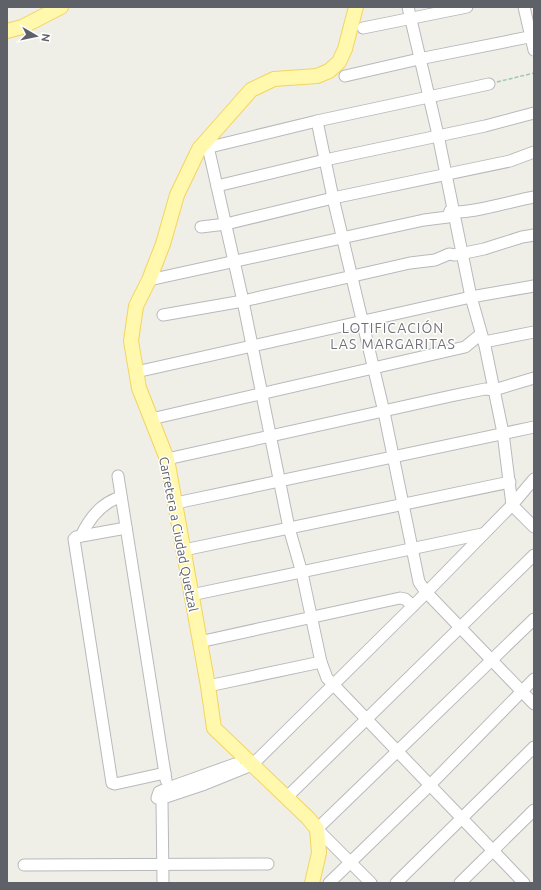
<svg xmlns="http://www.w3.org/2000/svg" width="541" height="890" font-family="Ubuntu,sans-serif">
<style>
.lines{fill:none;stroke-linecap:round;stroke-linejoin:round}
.minor-casing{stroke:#b7b9bd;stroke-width:13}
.major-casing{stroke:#f3d45e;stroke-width:16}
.path{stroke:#9dc9ad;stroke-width:1.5;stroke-dasharray:4 2;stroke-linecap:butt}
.minor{stroke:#fff;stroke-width:11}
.major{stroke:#fff8ad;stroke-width:14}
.labels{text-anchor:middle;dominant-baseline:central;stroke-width:3;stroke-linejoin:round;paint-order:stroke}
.street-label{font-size:13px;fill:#5e6167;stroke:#fff}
.neighbourhood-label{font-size:14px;letter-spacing:1px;fill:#6f7379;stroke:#fff}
</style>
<rect width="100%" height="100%" fill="#f0efe7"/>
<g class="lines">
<defs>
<g id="minor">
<polyline points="408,7 438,135 471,297 485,346 503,433 512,505 534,527"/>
<polyline points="524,7 534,50"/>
<polyline points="363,28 467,7"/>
<polyline points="345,76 419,59 534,36"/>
<polyline points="489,84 317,121 210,147 209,151 243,301 289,528 302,573 321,662 327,678 524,883"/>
<polyline points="317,121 333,198 384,412 419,582 426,592 534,704"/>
<polyline points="217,186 325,160 485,126 534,113"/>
<polyline points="201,227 226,224 333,198 510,161 534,152"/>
<path d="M149,280L424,220L448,217L450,211C465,216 515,200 534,197"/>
<polyline points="163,315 243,301 410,263 435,260 449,254 455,255 484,249 522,237 534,235"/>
<polyline points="484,342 534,332"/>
<polyline points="136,372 471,297 534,286"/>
<polyline points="151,419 465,347 481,334"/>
<polyline points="167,459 451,396 485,389 494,390 534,378"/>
<polyline points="118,476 166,780"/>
<polyline points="176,503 534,427"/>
<polyline points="126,528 76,537 74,539 112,783 115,784 165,773"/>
<path d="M81,536C89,519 102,502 121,497"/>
<polyline points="184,550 510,482"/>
<polyline points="191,595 482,534"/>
<polyline points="199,642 400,598 405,599 413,606"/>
<polyline points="208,686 321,662"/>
<polyline points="157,798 159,792 168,788 235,764"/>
<polyline points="286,798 534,555"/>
<polyline points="24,865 268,864"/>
<polyline points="163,883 162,801 163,798 205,784 252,765 420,599 512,505 534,479"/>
<polyline points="329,883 430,785 534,679"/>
<polyline points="371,883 317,829 534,619"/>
<polyline points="396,883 534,747"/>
<polyline points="460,883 534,810"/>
</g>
<g id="major">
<polyline points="7,31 22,27 61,7"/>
<polyline points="312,883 319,853 317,829 308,818 214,728 208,686 167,459 139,388 131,341 136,306 149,280 163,244 177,195 199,149 251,90 274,79 317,76 329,71 339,62 345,49 356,7"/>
</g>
</defs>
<use href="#minor" class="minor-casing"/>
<use href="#major" class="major-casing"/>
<polyline class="path" points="497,82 534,73"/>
<use href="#minor" class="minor"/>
<use href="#major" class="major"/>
</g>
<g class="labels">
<g class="street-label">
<text transform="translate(179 534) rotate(79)">Carretera a Ciudad Quetzal</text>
</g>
<g class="neighbourhood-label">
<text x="393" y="328">LOTIFICACIÓN<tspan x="393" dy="16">LAS MARGARITAS</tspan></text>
</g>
</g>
<rect width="541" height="890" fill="none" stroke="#5e6167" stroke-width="16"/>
<g transform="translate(36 36) rotate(99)" stroke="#ffffff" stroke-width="3" paint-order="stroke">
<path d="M0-3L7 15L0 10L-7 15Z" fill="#5e6167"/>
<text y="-6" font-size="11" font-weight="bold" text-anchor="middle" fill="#5e6167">N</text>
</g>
</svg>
